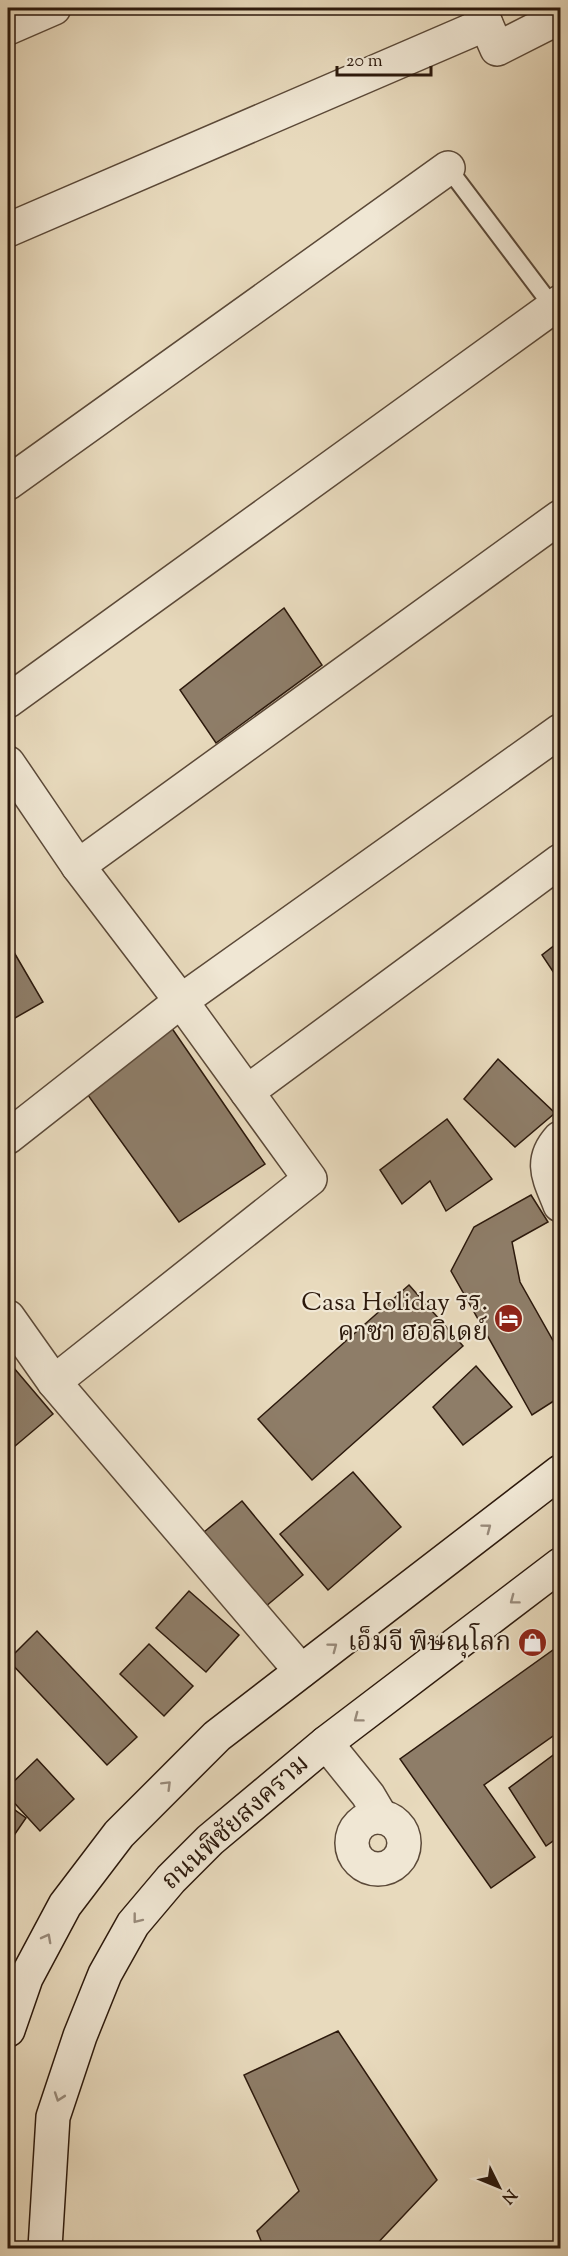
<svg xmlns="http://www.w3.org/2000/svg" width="568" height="2256" font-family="'Sorts Mill Goudy','Noto Serif Thai',serif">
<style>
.building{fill:#8e7d68;stroke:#2c190c;stroke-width:1.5}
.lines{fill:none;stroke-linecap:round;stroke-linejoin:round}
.service-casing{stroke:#5b4938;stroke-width:20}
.minor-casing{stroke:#5b4938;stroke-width:36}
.secondary-casing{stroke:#2c190c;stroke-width:36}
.service{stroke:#f0e7d4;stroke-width:16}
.minor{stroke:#f0e7d4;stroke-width:33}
.secondary{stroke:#f0e7d4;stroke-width:33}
.oneway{stroke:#988a7a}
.labels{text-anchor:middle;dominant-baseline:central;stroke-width:4.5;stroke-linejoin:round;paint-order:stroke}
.poi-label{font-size:26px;fill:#2c190c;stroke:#f0e7d4;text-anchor:end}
.street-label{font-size:26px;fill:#2c190c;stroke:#f0e7d4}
</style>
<rect width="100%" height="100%" fill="#e8dabd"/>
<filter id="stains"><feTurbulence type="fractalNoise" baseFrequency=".00333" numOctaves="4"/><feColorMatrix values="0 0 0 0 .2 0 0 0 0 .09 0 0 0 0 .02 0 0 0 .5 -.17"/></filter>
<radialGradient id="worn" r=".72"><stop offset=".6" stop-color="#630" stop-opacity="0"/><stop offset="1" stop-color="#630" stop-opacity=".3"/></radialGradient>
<g class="building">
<polygon points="284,608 322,665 216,743 180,690"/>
<polygon points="560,941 560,982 542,955"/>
<polygon points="8,942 43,1002 8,1022"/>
<polygon points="171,1027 265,1164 179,1222 85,1091"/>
<polygon points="498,1059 555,1113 515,1147 464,1099"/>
<polygon points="447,1119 492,1179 446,1211 430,1181 402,1204 380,1170"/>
<polygon points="531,1195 548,1222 512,1242 520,1282 560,1353 560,1397 532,1415 451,1271 474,1227"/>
<polygon points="409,1285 463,1346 312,1480 258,1419"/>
<polygon points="8,1361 53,1414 8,1452"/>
<polygon points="476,1366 512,1407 463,1445 433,1407"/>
<polygon points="353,1472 401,1527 328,1590 280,1534"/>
<polygon points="242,1501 303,1575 265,1607 204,1532"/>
<polygon points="189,1591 239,1635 206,1672 156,1628"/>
<polygon points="37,1631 137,1737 107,1765 8,1660"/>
<polygon points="149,1644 193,1686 164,1716 120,1674"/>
<polygon points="560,1645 560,1731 484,1785 535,1857 491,1888 400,1759"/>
<polygon points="560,1750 560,1836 546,1846 509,1788"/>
<polygon points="37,1759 74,1799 40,1831 8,1796 8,1787"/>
<polygon points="8,1805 26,1818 8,1844"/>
<polygon points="338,2031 437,2180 373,2248 264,2248 257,2231 299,2191 244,2075"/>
</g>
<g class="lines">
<defs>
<polyline id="service" points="448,168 556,311"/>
<g id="minor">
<polyline points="479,8 497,49 560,17"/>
<polyline points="8,28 54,8"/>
<polyline points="8,230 486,24"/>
<polyline points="8,483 448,168"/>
<polyline points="8,701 560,302"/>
<polyline points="8,763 78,866 181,1001 310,1179 54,1382"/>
<polyline points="78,866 560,517"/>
<polyline points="247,1092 560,861"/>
<polyline points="8,1137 181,1001 560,731"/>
<path d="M560,1138C538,1162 550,1179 560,1205"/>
<polyline points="8,1317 54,1382 301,1671"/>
<polyline points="326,1743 368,1795 381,1817"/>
<circle cx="378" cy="1843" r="26"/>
</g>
<g id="secondary">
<polyline points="8,2030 26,1978 65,1905 119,1834 217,1736 560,1472"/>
<polyline points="45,2248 53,2117 80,2036 105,1974 133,1924 171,1879 210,1840 326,1743 560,1565"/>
</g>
</defs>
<use href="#service" class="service-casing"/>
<use href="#minor" class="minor-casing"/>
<use href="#secondary" class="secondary-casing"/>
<use href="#service" class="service"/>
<use href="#minor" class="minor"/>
<use href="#secondary" class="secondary"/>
</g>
<defs><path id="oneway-chevron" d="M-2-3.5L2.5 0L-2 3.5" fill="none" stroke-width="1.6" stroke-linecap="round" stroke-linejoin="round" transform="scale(1.5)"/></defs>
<g class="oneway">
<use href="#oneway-chevron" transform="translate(487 1528) rotate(-37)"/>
<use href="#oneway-chevron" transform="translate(514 1600) rotate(143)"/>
<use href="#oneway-chevron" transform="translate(333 1647) rotate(-37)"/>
<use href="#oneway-chevron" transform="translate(358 1718) rotate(143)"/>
<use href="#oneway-chevron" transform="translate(167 1785) rotate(-45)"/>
<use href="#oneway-chevron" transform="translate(137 1919) rotate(128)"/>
<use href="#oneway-chevron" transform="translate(47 1938) rotate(-62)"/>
<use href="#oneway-chevron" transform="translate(59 2097) rotate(109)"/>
</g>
<defs>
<symbol id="hotel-disc" viewBox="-11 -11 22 22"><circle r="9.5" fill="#8f2418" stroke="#f0e7d4"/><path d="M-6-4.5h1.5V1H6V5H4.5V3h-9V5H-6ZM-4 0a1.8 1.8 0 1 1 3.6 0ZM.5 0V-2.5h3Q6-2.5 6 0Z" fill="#fff"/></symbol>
<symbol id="shop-disc" viewBox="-11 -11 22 22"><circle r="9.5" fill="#8f2418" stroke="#f0e7d4"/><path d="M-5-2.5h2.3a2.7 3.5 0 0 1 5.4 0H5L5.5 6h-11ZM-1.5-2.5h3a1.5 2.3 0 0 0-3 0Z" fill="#fff"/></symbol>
</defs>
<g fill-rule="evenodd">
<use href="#hotel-disc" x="492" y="1302" width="33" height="33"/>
<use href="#shop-disc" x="516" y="1626" width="33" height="33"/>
</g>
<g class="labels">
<g class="poi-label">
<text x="488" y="1303">Casa Holiday รร.<tspan x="488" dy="30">คาซา ฮอลิเดย์</tspan></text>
<text x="511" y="1643">เอ็มจี พิษณุโลก</text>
</g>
<g class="street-label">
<text transform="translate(236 1823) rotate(-42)">ถนนพิชัยสงคราม</text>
</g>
</g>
<rect width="568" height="2256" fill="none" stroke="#e8dabd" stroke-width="30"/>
<rect x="9" y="9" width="550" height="2238" fill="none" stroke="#2c190c" stroke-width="3"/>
<rect x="15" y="15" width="538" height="2226" fill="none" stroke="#2c190c" stroke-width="1.5"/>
<g transform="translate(499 2187) rotate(133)" stroke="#f0e7d4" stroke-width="4.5" paint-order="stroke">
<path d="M0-4.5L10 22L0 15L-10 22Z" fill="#2c190c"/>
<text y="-9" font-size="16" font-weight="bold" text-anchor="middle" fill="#2c190c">N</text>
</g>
<path d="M337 66v9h94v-9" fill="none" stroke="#2c190c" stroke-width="3"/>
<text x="346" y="66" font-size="18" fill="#2c190c" stroke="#f0e7d4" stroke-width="4.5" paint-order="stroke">20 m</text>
<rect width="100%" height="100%" filter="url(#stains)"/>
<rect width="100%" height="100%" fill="url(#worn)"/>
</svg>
